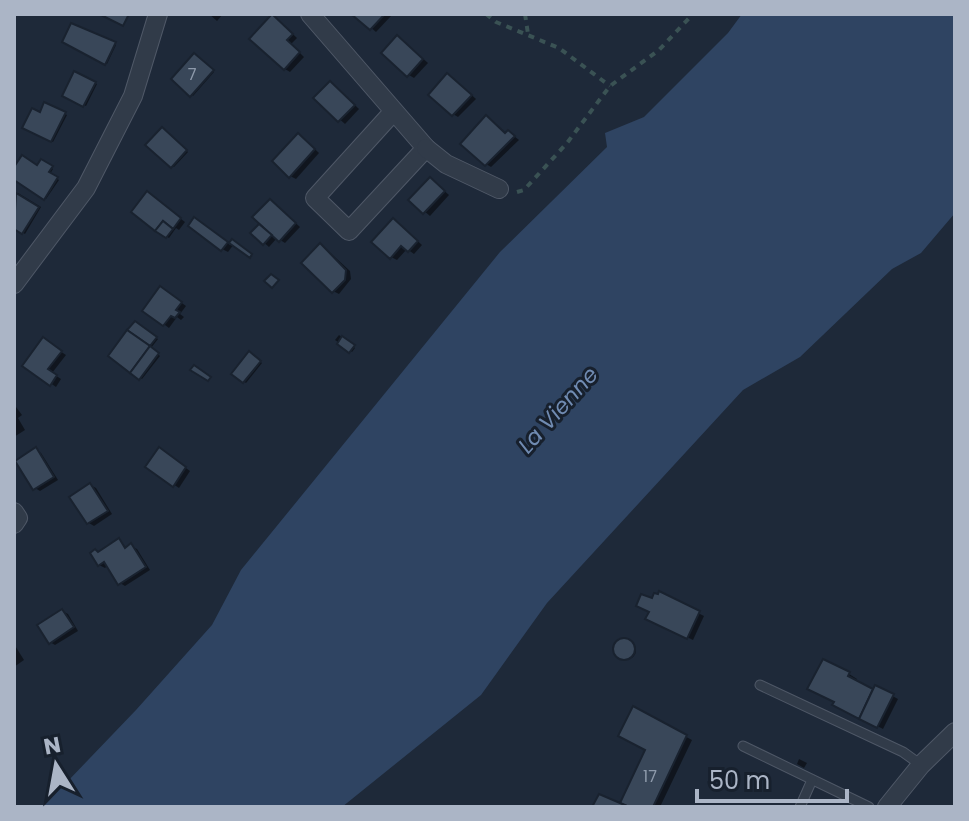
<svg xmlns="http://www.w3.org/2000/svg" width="969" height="821" font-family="Poppins,sans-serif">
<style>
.water{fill:#2f4462}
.shadow{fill:#0007}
.building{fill:#394759;stroke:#19222f;stroke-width:2}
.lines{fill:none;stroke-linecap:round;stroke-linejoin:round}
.lane-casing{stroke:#4f5867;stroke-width:11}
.street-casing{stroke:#4f5867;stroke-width:20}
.path{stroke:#3a5254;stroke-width:4;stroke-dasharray:6 6;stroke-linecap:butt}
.lane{stroke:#313b49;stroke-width:9}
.street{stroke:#313b49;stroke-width:18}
.labels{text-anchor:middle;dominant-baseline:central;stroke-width:6;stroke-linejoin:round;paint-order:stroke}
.number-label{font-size:16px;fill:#8e9aab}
.water-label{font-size:22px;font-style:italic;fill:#708bb2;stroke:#17202d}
</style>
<rect width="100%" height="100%" fill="#1e2939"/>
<polygon class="water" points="742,14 955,14 955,213 921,253 892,269 800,357 743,390 547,603 481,695 342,807 43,807 136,710 212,625 241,570 500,252 607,147 605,133 644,117 728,33"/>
<g class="shadow">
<polygon points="209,14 223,14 217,21"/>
<polygon points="355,14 390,14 391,16 376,32"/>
<polygon points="278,20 297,38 291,44 304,57 290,72 285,69"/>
<polygon points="72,26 116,45 107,64 78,51"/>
<polygon points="403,41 428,63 414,78 409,75"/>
<polygon points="194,55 214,72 193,96 192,95"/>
<polygon points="75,74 97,84 86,106 64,95"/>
<polygon points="453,78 476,99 458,117 453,114"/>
<polygon points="335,86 359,109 345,124 316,98"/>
<polygon points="45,104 67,115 53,142 25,127 40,115"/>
<polygon points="492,121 507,134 514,136 519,140 491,167 486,164"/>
<polygon points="164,131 188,152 174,167 172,166"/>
<polygon points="304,139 319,153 296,179 290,176"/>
<polygon points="42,161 53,169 50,174 59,180 46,199 14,178 14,171 38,167"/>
<polygon points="431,179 449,195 430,216 411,200"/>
<polygon points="18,193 41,207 25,234 14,227 14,206 17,201 14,200"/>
<polygon points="152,197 185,222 179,230 176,228 169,238 133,211"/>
<polygon points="275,204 300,227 285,243 277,238 269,247 253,233"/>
<polygon points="200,223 230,245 233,242 253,257 234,244 228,252 222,249"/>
<polygon points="399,224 422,245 414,254 407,249 397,260 391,257"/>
<polygon points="325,248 350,271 351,279 339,294 333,291"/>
<polygon points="165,291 186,306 180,314 184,317 181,320 177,317 169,328 145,310"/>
<polygon points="135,323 158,339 151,348 160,356 142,379 110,356"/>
<polygon points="339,335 355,348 352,352 335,340"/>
<polygon points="48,343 66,355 52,373 61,379 56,387 25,365"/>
<polygon points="250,354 262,363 246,383 234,374"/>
<polygon points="16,407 22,415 18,418 25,430 14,437"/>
<polygon points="36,450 41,453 58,480 40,491 35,488"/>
<polygon points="165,453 190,471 179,488 147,467"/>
<polygon points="90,485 96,488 112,514 94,526 89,523 72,497"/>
<polygon points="119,541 127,548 131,546 137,549 150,570 125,586 120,583 108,565 105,568 99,565 99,554"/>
<polygon points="660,594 704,616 693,640 648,618 653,600"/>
<polygon points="62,611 68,614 78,631 55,645 50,642"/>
<circle cx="626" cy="650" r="10"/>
<polygon points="14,644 24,660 14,667"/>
<polygon points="849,674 857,679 856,683 874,692 876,687 898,699 883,729 835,704"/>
<polygon points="634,709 692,740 660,807 632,807 647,749"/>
<polygon points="799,759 807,763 804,768 797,764"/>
</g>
<g class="building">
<polygon points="99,14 129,14 123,26"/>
<polygon points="272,14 293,34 287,40 300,52 284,70 249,39"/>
<polygon points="351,14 385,14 370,30"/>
<polygon points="71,23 116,42 105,65 62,42"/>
<polygon points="397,35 423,59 407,77 381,53"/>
<polygon points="194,53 214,70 190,97 171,79"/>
<polygon points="74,71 96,82 83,107 62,96"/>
<polygon points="447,73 472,95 452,116 428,95"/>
<polygon points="330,81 355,105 338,122 313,98"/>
<polygon points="44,102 66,112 51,142 22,128 32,108 40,112"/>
<polygon points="486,115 505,133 508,130 515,136 485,166 460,144"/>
<polygon points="162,127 187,150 171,168 145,145"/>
<polygon points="298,133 315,149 289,178 272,161"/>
<polygon points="22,155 37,165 41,159 53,166 49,172 58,177 44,200 14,180 14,167"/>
<polygon points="430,177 445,191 423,214 408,200"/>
<polygon points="147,191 181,218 173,229 163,221 155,231 131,212"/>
<polygon points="16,193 39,207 22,234 14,229"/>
<polygon points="270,199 296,223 279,242 252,217"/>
<polygon points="194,217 228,242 221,251 188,226"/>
<polygon points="393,218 418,241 408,252 401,246 390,259 371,242"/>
<polygon points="163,221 173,229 166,238 155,231"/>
<polygon points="259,224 272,235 263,245 250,233"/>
<polygon points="232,239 252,254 250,258 229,243"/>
<polygon points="320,243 346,270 345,280 332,293 301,263"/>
<polygon points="271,274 279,280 272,288 264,281"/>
<polygon points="160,286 182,302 176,310 180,312 175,318 171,316 163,326 142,311"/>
<polygon points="135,321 157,337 150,346 127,330"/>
<polygon points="127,330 150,346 130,373 108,356"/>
<polygon points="342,336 355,345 349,353 337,344"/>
<polygon points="43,337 62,351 48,369 57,375 50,386 22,366"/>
<polygon points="150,346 159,353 139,380 130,373"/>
<polygon points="249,351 261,361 243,383 231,374"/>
<polygon points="194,365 211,377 208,381 190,370"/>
<polygon points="36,447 54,477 33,490 15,461"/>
<polygon points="159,447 186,467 173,487 145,467"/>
<polygon points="90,483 108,511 87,524 69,497"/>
<polygon points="119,538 125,548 131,543 146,567 118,585 104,562 98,566 90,553 95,549 98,552"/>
<polygon points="659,591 700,611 687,639 645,619 649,612 636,606 641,594 652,598 654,593 658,594"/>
<polygon points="62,609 74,627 49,644 37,625"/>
<circle cx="624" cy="649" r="11"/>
<polygon points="823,659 850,672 848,676 873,689 859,719 832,705 834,702 807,689"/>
<polygon points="875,685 894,694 877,728 859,719"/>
<polygon points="633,706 687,735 653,807 629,807 620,803 645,750 618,736"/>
<polygon points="599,794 620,803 629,807 592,807"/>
</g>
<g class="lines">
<defs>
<g id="lane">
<polyline points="760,685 903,752 921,765"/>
<polyline points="743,746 869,807"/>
<polyline points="800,807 812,780"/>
</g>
<g id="street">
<polyline points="310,14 426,148 349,231 315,198 393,112"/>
<polyline points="426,148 446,164 499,189"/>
<polyline points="14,284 86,188 133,96 158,14"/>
<polyline points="14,512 18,518 14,524"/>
<polyline points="887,807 921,765 955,732"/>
</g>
</defs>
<use href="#lane" class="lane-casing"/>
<use href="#street" class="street-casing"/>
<g class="path">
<polyline points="486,14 496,22 559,48 610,86"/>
<polyline points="525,14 528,34"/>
<polyline points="517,192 524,190 567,143 610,86 659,50 693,14"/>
</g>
<use href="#lane" class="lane"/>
<use href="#street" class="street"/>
</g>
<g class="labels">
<g class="number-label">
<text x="192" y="74">7</text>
<text x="650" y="776">17</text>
</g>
<g class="water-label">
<text transform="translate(558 410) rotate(-48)">La Vienne</text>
</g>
</g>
<rect width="969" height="821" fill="none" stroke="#abb5c6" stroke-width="32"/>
<g transform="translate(56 765) rotate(349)" stroke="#17202d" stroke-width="6" paint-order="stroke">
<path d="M0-6L14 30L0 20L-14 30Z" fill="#abb5c6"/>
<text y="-12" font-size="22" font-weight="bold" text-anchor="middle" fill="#abb5c6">N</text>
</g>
<path d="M697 789v12h150v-12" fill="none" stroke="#abb5c6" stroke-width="4"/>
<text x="709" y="789" font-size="24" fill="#abb5c6" stroke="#17202d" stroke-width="6" paint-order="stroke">50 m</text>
</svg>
